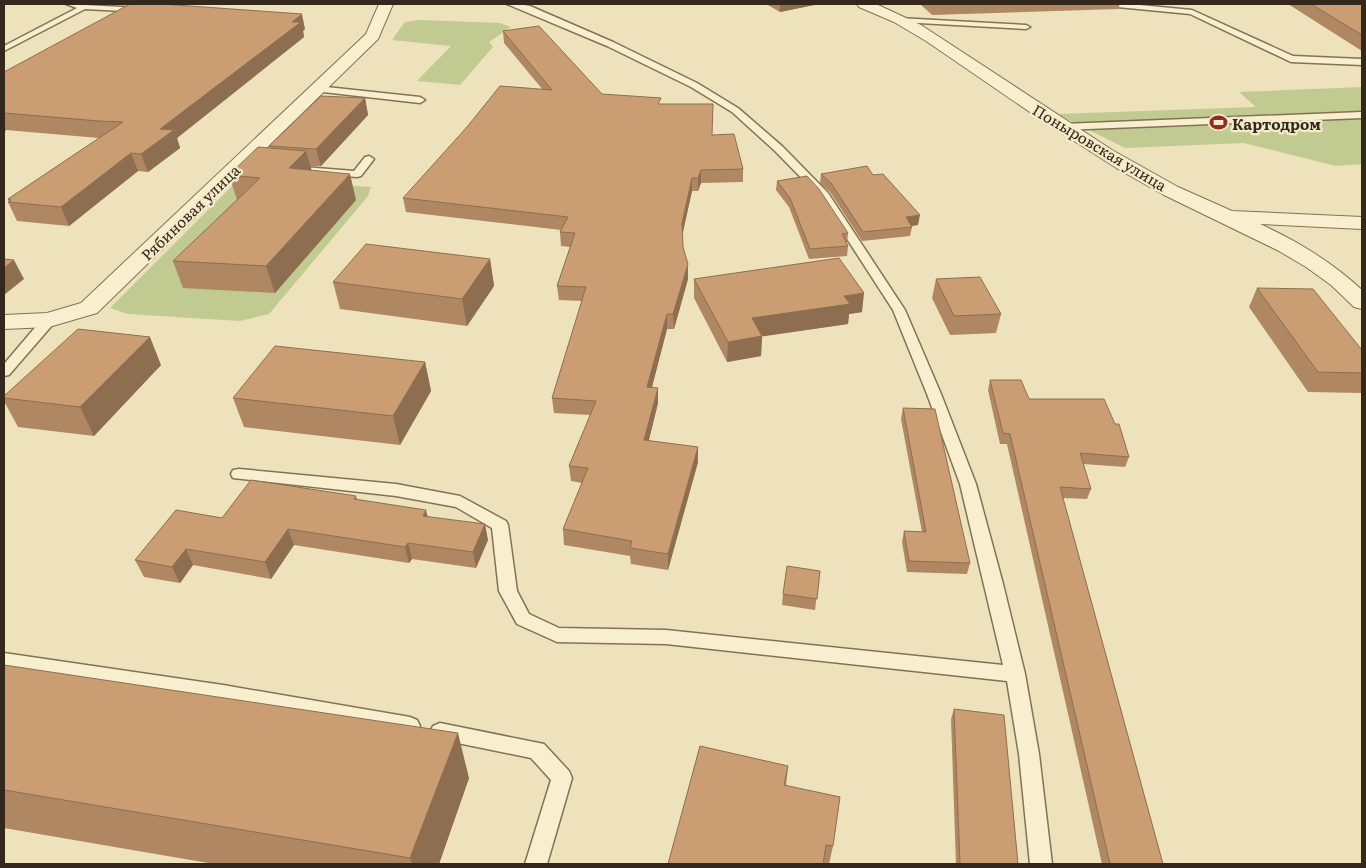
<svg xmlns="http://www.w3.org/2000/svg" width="1366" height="868" font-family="Literata,serif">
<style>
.green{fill:#c0ca91}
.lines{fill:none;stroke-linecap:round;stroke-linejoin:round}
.service-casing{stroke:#847156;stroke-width:3}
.minor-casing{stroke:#847156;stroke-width:2}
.service{fill:#f8efcf;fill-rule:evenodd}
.minor{fill:#f8efcf;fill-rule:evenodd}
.wall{fill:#af8762}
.shaded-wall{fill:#8e6e50}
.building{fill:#cb9d72;stroke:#8e6e50}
.labels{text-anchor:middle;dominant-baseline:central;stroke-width:4.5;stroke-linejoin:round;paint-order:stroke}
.far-poi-label{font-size:15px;font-weight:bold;fill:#33281b;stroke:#f5ebcb;text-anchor:start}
.far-street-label{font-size:15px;fill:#33281b;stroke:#f5ebcb}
</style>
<rect width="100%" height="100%" fill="#ede2bc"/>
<g class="green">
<polygon points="420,20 500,23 511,27 489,42 493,47 460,85 417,81 451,46 392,40 405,22"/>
<polygon points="1362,87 1362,164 1336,166 1244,143 1125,148 1057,114 1256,107 1239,92"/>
<polygon points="243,178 371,187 368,196 269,314 240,321 128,314 110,308 233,185"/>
</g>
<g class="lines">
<defs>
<g id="service">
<polygon points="66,4 141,8 145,10 141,12 85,9 4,51 4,46 77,8"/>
<polygon points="507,4 519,4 530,6 613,42 697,83 738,108 783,147 828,193 905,310 941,394 976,484 1003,584 1025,674 1039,754 1052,864 1030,864 1019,754 1007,681 666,644 557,642 517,624 499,591 492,528 456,507 396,496 233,478 231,474 233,470 239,469 396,484 460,496 506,521 508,525 517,591 529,614 559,628 666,630 1003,665 960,484 927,394 893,310 820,197 775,151 732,112 691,87 607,46"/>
<polygon points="1103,4 1129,4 1192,10 1293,56 1362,59 1362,65 1291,62 1190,14 1107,6"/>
<polygon points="898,18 1026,25 1030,27 1026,29 901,22 898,22"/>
<polygon points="317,86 420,97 425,100 420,103 314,91 312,89"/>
<polygon points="1362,112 1362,118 1063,130 1058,127 1063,124"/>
<polygon points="369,156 374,159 361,176 357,177 304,173 299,170 304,167 354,171 365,157"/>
<polygon points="49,316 56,320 54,323 9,375 4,376 4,364 44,317"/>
<polygon points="4,653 223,685 410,717 417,720 420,726 417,732 410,735 223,701 4,669"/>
<polygon points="440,723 544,744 569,771 572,778 547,864 525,864 551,780 531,758 433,738 430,732 433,726"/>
</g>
<g id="minor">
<polygon points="379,4 393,4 378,39 97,313 49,327 4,329 4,315 47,313 81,303 366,34"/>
<path d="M857,4H876L921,25L1112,150L1178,187L1232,211L1362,217V229L1260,224C1297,241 1332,262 1362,290V309L1354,307L1331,285L1306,267L1279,251L1164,195L1118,169L1043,121L926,41L894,22L859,7Z"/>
</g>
</defs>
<use href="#service" class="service-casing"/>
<use href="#minor" class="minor-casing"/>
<use href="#service" class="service"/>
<use href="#minor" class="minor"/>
</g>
<g class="wall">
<polygon points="766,4 819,4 780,12"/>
<polygon points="920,4 1120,4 1118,9 932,15"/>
<polygon points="1288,4 1362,4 1362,51"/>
<polygon points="305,29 303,31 304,37 177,138 180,148 148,172 138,171 69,226 17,221 8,202 9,202 8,199 99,138 6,130 4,131 4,72"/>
<polygon points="503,31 602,94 661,104 712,135 743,169 743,182 701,183 698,191 692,191 682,234 683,247 688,279 674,329 667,329 652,387 658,403 649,440 698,462 668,570 631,564 630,556 564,545 563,529 582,483 571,481 569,466 590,415 554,413 552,398 582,301 559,300 557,286 570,247 561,246 560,232 561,230 406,212 403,198 543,90 504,43"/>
<polygon points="365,98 368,115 321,166 310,166 311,170 356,200 275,293 183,288 173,261 237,200 229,175 270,148 269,146"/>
<polygon points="821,174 873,175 918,225 911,226 912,227 910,236 862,241 830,192 820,183"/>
<polygon points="777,181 848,233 847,243 846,243 848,246 847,256 809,259 789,207 776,190"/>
<polygon points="490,259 494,286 467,326 340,309 333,282"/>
<polygon points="694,279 862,312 849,314 848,324 762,336 761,356 727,362 694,298"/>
<polygon points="936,279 1001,314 996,333 950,335 932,298"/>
<polygon points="1257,288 1362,350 1362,393 1308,392 1249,307"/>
<polygon points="425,362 431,391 400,445 244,427 233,398"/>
<polygon points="161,365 94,436 18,427 4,401 4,396"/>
<polygon points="990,380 1029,399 1129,457 1125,467 1083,464 1091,489 1087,499 1063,498 1163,864 1102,864 1007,444 1000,444 988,390"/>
<polygon points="903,408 970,563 967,574 907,572 902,542 904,531 922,532 901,419"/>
<polygon points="356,496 357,499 427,516 488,540 476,568 412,559 409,563 294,545 271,579 193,565 180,583 144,577 135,560 222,518"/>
<polygon points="820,571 815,610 782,605 783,594"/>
<polygon points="4,665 469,778 439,864 214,864 4,828"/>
<polygon points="954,709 1018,864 956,864 951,719"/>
<polygon points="788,766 786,786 833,846 829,864 668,864"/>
</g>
<g class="shaded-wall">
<polygon points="780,4 819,4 780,12"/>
<polygon points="302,14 305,29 303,31 304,37 177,138 180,148 148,172 141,154 160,129"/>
<polygon points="365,98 368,115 321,166 316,149"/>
<polygon points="4,124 6,130 4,131"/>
<polygon points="306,151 313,175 289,168"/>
<polygon points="131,153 138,171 69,226 61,207"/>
<polygon points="701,170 701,183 698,191 698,178"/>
<polygon points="350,174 356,200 275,293 266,266"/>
<polygon points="692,178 692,191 682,237 682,223"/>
<polygon points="920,215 918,225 904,227 906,217"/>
<polygon points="490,259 494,286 467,326 462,299"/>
<polygon points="14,260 24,279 4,295 4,268"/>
<polygon points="688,264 688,279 674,329 673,314"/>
<polygon points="864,293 862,312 849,314 848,324 751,338 752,318 844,296"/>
<polygon points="667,314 667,329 648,402 647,387"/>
<polygon points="762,336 761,356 727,362 728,342"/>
<polygon points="150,337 161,365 94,436 80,407"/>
<polygon points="425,362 431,391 400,445 393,416"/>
<polygon points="658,388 658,403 645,455 644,440"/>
<polygon points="698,447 698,462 668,570 668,554"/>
<polygon points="426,510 430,527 423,516"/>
<polygon points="485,524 488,540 476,568 473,552"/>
<polygon points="288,529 294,545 271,579 265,562"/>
<polygon points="408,543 412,559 409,563 405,547"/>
<polygon points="186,549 193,565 180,583 172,567"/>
<polygon points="458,733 469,778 439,864 412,864 410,858"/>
</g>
<g class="building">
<polygon points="130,4 162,4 302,14 292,22 301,22 160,129 174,130 141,154 131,153 61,207 8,202 11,200 8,199 123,122 99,121 4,113 4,72"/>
<polygon points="1311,4 1362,4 1362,35"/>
<polygon points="539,26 602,94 661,98 658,104 713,104 712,135 734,134 743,169 701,170 698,178 692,178 682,223 683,247 688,264 673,314 667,314 647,387 658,388 644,440 698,447 668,554 630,548 632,541 563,529 588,468 569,466 596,401 552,398 586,287 557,286 575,233 560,232 568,217 403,198 467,127 500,86 552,90 503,31"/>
<polygon points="321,96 365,98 316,149 269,146"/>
<polygon points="258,147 306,151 289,168 350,174 266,266 173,261 260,178 229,175"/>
<polygon points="867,166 873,175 883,174 920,215 906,217 912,227 863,232 831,183 821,174"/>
<polygon points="807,176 819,189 848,233 842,234 848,246 810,249 790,198 777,181"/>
<polygon points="366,244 490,259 462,299 333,282"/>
<polygon points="839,258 864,293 844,296 850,304 752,318 762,336 728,342 694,279"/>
<polygon points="4,259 14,260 4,268"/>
<polygon points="980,277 1001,314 954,316 936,279"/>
<polygon points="1257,288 1313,289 1362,350 1362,373 1318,372"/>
<polygon points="78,329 150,337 80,407 4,398 4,396"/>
<polygon points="275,346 425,362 393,416 233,398"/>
<polygon points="990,380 1021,380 1029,399 1104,399 1115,424 1119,424 1129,457 1080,453 1091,489 1060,487 1163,864 1110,864 1010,434 1003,433"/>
<polygon points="903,408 935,409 970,563 909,561 904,531 926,532"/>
<polygon points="251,480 356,496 354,499 426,510 423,516 485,524 473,552 408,543 405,547 288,529 265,562 186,549 172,567 135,560 176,510 222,518"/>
<polygon points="787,566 820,571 817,599 783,594"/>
<polygon points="4,665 458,733 410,858 4,790"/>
<polygon points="954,709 1004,715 1018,864 960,864"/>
<polygon points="700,746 788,766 784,785 840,797 833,846 826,845 823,864 668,864"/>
</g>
<defs>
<symbol id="stadium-bare" viewBox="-9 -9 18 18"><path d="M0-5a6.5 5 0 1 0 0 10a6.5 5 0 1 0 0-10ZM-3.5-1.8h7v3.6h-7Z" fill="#922d26" stroke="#f5ebcb" stroke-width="2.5" paint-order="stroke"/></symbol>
</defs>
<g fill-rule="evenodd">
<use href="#stadium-bare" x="1206" y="110" width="25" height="25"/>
</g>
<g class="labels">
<g class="far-poi-label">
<text x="1232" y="123">Картодром</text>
</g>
<g class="far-street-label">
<text transform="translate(1100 147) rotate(31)">Поныровская улица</text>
<text transform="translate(190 212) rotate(-44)">Рябиновая улица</text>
</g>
</g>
<rect width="1366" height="868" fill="none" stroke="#33281b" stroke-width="10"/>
</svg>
